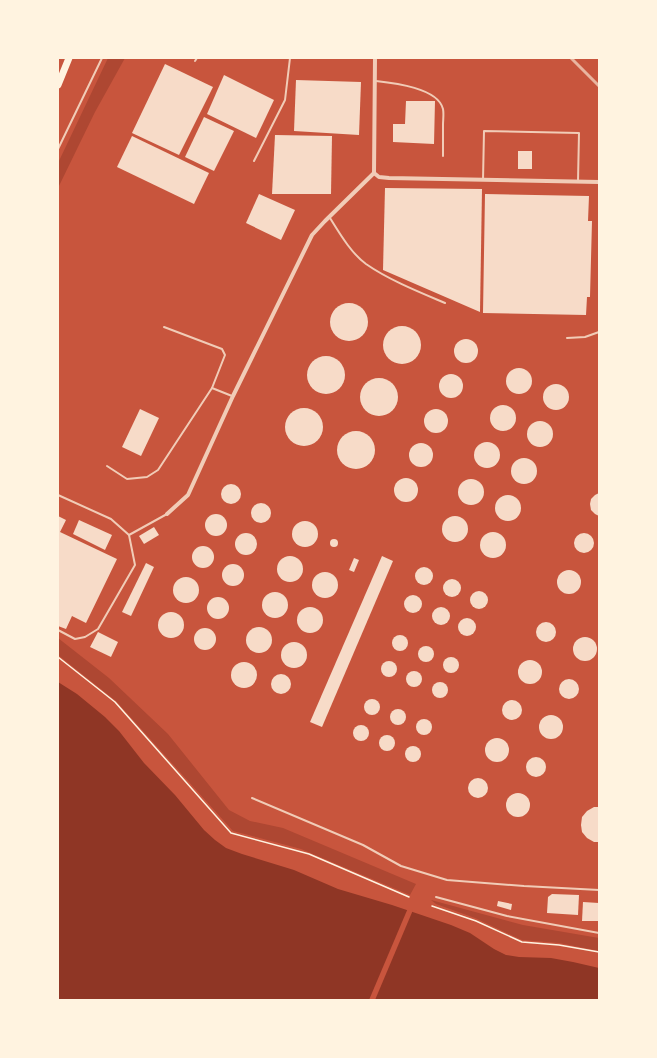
<svg xmlns="http://www.w3.org/2000/svg" width="657" height="1058" font-family="Manrope,sans-serif">
<style>
.green{fill:#ae4732}
.water{fill:#8f3625}
.pier{fill:#c8553d}
.building{fill:#f7dbc8}
.lines{fill:none;stroke-linecap:round;stroke-linejoin:round}
.path{stroke:#fff3e0;stroke-width:1.5}
.service{stroke:#f1ccb7;stroke-width:2}
.minor{stroke:#f1ccb7;stroke-width:4}
.trunk{stroke:#fff3e0;stroke-width:7}
.rail{stroke:#e9b49f;stroke-width:3}
</style>
<rect width="100%" height="100%" fill="#c8553d"/>
<g class="green">
<polygon points="108,58 125,58 95,112 58,188 58,163"/>
<polygon points="58,638 109,678 168,734 229,810 250,821 283,828 416,884 410,895 301,849 233,831 116,701 58,655"/>
<polygon points="431,900 523,925 599,938 599,951 559,943 522,940 475,918 436,904"/>
</g>
<polygon class="water" points="58,682 77,694 105,717 119,731 144,763 175,795 204,830 215,840 226,848 242,854 294,870 338,889 392,905 451,925 470,933 494,949 506,955 519,957 551,958 573,962 599,968 599,1000 58,1000"/>
<polygon class="pier" points="408,908 413,910 375,1000 369,1000"/>
<g class="building">
<polygon points="165,64 213,87 179,155 132,133"/>
<polygon points="224,75 274,100 256,138 207,114"/>
<polygon points="296,80 361,82 359,135 294,131"/>
<polygon points="406,101 435,101 434,144 393,142 393,124 405,124"/>
<polygon points="204,117 234,131 214,171 185,157"/>
<polygon points="275,135 332,136 331,194 272,194"/>
<polygon points="132,136 209,173 194,204 117,167"/>
<rect x="518" y="151" width="14" height="18"/>
<polygon points="385,188 482,189 480,312 383,270"/>
<polygon points="259,194 295,210 281,240 246,223"/>
<polygon points="485,194 589,196 588,221 592,221 590,297 587,297 586,315 483,313"/>
<circle cx="349" cy="322" r="19"/>
<circle cx="402" cy="345" r="19"/>
<circle cx="466" cy="351" r="12"/>
<circle cx="326" cy="375" r="19"/>
<circle cx="519" cy="381" r="13"/>
<circle cx="451" cy="386" r="12"/>
<circle cx="379" cy="397" r="19"/>
<circle cx="556" cy="397" r="13"/>
<circle cx="503" cy="418" r="13"/>
<circle cx="304" cy="427" r="19"/>
<circle cx="436" cy="421" r="12"/>
<polygon points="140,409 159,418 141,456 122,447"/>
<circle cx="540" cy="434" r="13"/>
<circle cx="356" cy="450" r="19"/>
<circle cx="487" cy="455" r="13"/>
<circle cx="421" cy="455" r="12"/>
<circle cx="524" cy="471" r="13"/>
<circle cx="406" cy="490" r="12"/>
<circle cx="471" cy="492" r="13"/>
<circle cx="231" cy="494" r="10"/>
<polygon points="599,493 599,516 595,514 591,510 590,504 591,499 595,495"/>
<circle cx="508" cy="508" r="13"/>
<circle cx="261" cy="513" r="10"/>
<circle cx="216" cy="525" r="11"/>
<circle cx="455" cy="529" r="13"/>
<polygon points="58,516 66,520 60,532 117,559 86,623 72,616 66,629 58,626"/>
<polygon points="79,520 112,535 105,550 73,534"/>
<circle cx="305" cy="534" r="13"/>
<polygon points="154,527 159,535 144,544 139,536"/>
<circle cx="493" cy="545" r="13"/>
<circle cx="584" cy="543" r="10"/>
<circle cx="246" cy="544" r="11"/>
<circle cx="334" cy="543" r="4"/>
<circle cx="203" cy="557" r="11"/>
<polygon points="382,556 393,561 322,727 310,722"/>
<circle cx="290" cy="569" r="13"/>
<polygon points="354,558 359,560 354,572 349,570"/>
<polygon points="146,563 154,567 131,616 122,612"/>
<circle cx="233" cy="575" r="11"/>
<circle cx="424" cy="576" r="9"/>
<circle cx="569" cy="582" r="12"/>
<circle cx="325" cy="585" r="13"/>
<circle cx="186" cy="590" r="13"/>
<circle cx="452" cy="588" r="9"/>
<circle cx="479" cy="600" r="9"/>
<circle cx="275" cy="605" r="13"/>
<circle cx="413" cy="604" r="9"/>
<circle cx="218" cy="608" r="11"/>
<circle cx="310" cy="620" r="13"/>
<circle cx="441" cy="616" r="9"/>
<circle cx="171" cy="625" r="13"/>
<circle cx="467" cy="627" r="9"/>
<circle cx="546" cy="632" r="10"/>
<circle cx="259" cy="640" r="13"/>
<circle cx="205" cy="639" r="11"/>
<polygon points="98,632 118,642 111,657 90,647"/>
<circle cx="400" cy="643" r="8"/>
<circle cx="585" cy="649" r="12"/>
<circle cx="294" cy="655" r="13"/>
<circle cx="426" cy="654" r="8"/>
<circle cx="451" cy="665" r="8"/>
<circle cx="530" cy="672" r="12"/>
<circle cx="389" cy="669" r="8"/>
<circle cx="244" cy="675" r="13"/>
<circle cx="414" cy="679" r="8"/>
<circle cx="281" cy="684" r="10"/>
<circle cx="569" cy="689" r="10"/>
<circle cx="440" cy="690" r="8"/>
<circle cx="372" cy="707" r="8"/>
<circle cx="512" cy="710" r="10"/>
<circle cx="398" cy="717" r="8"/>
<circle cx="551" cy="727" r="12"/>
<circle cx="424" cy="727" r="8"/>
<circle cx="361" cy="733" r="8"/>
<circle cx="387" cy="743" r="8"/>
<circle cx="497" cy="750" r="12"/>
<circle cx="413" cy="754" r="8"/>
<circle cx="536" cy="767" r="10"/>
<circle cx="478" cy="788" r="10"/>
<circle cx="518" cy="805" r="12"/>
<polygon points="594,807 599,807 599,842 594,842 587,838 582,832 581,825 582,817 587,811"/>
<polygon points="552,894 579,895 578,915 547,913 548,897"/>
<polygon points="498,901 512,904 511,910 497,906"/>
<polygon points="583,902 599,903 599,921 582,921"/>
</g>
<g class="lines">
<g class="path">
<polyline points="58,657 115,702 231,833 309,854 409,897"/>
<polyline points="432,906 476,921 522,942 559,945 599,952"/>
</g>
<g class="service">
<polyline points="195,61 197,58"/>
<path d="M376,81C394,83 438,88 443,109C444,114 443,120 443,125C443,135 443,145 443,156"/>
<polyline points="58,149 102,58"/>
<polyline points="254,161 285,100 290,58"/>
<polyline points="483,180 484,131 579,133 578,181"/>
<path d="M330,218C340,234 351,253 366,264C389,280 419,292 445,303"/>
<polyline points="164,327 222,349 225,355 212,388 232,396"/>
<polyline points="567,338 585,337 599,332"/>
<polyline points="107,466 127,479 147,477 158,470 212,388"/>
<polyline points="58,495 111,519 129,535 167,514"/>
<polyline points="58,630 75,639 85,637 98,629 135,565 129,535"/>
<polyline points="252,798 363,845 401,866 447,880 524,886 599,890"/>
<polyline points="436,897 507,916 599,933"/>
</g>
<g class="minor">
<polyline points="375,58 374,173 379,177 389,178 599,182"/>
<polyline points="167,514 188,495 233,396 312,235 325,221 374,173"/>
</g>
<polyline class="trunk" points="58,85 69,58"/>
<polyline class="rail" points="571,58 599,86"/>
</g>
<rect width="657" height="1058" fill="none" stroke="#fff3e0" stroke-width="118"/>
</svg>
